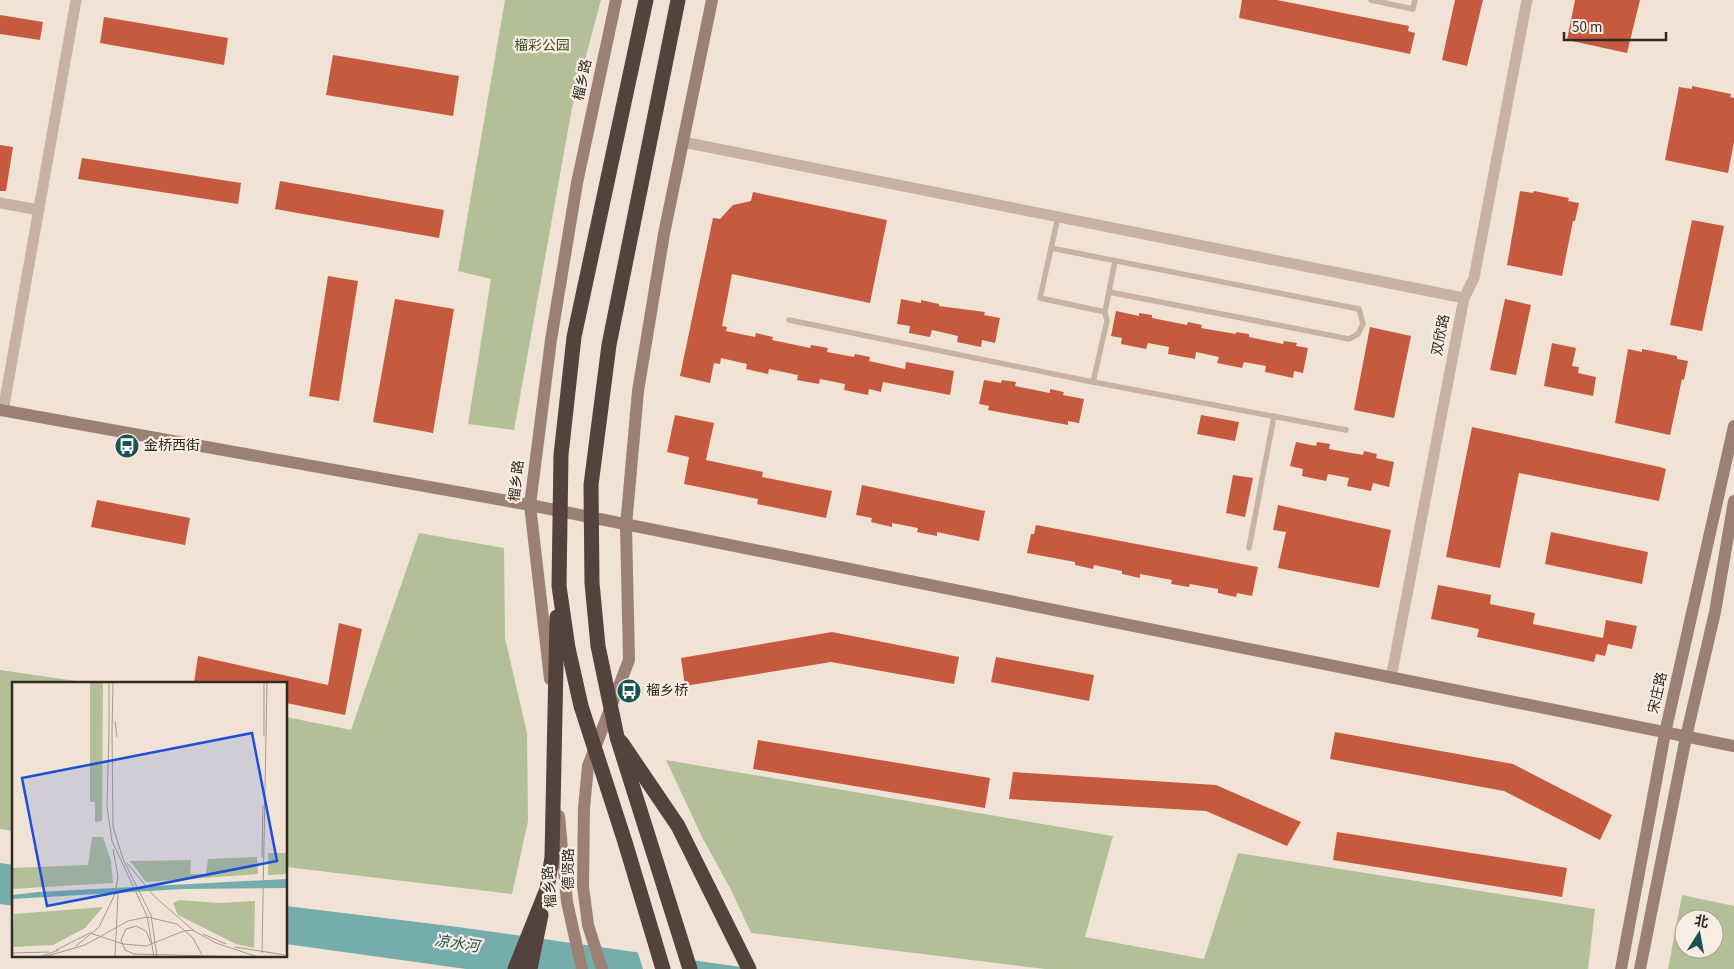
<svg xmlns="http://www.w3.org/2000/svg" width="1734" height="969" font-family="'Source Sans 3','Noto Sans SC',sans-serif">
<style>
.green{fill:#b3bf97;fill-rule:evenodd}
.water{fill:#75adad}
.pier{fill:#f0e3d6}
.building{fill:#c65a3f}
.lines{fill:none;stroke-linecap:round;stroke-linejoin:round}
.lane{stroke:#c8b2a3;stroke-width:5.5}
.street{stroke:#c8b2a3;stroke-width:11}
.secondary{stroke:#9b8174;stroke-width:12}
.highway{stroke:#54423c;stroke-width:15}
.highway-bridge{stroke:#54423c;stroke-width:15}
.labels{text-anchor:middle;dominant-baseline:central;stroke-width:4.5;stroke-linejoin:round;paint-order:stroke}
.park-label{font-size:14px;fill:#445129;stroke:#f8ede2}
.street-label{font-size:14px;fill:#332925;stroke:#f8ede2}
.poi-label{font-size:14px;fill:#332925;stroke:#f8ede2;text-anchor:start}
.water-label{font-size:15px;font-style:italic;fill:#1b5254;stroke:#f8ede2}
.inset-road{fill:none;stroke:#a4998f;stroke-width:1}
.view{fill:#1d4ed8;fill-opacity:0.15;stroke:#1d4ed8;stroke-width:2.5}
.inset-edge{fill:none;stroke:#332925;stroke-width:2.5}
</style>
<rect width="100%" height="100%" fill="#f0e3d6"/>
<g class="green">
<polygon points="505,0 601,0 572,108 514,430 468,424 491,279 458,271"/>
<polygon points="419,533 504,548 505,638 527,733 528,821 512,894 286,867 286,717 351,730"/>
<polygon points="0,670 90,683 14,683 14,831 0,829"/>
<polygon points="666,760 1113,836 1085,937 1204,959 1238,853 1595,909 1588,969 1045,969 751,933 731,890 702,837"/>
<path d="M1682,895L1734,906V969H1668ZM1684,919H1714V949H1684Z"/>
</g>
<g class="water">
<polygon points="0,863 14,865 14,906 0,904"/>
<polygon points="286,906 458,927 755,969 466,969 286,944"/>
</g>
<polygon class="pier" points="637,950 693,958 697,969 643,969"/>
<g class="building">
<polygon points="1242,0 1277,0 1409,26 1408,31 1415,33 1410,54 1239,18"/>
<polygon points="1455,0 1483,0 1467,66 1442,60"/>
<polygon points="1575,0 1640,0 1627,53 1567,40"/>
<polygon points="0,15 43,22 40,40 0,34"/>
<polygon points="104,17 228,38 224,65 100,43"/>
<polygon points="333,55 459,76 453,116 326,95"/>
<polygon points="1692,86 1731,94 1730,97 1734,98 1734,142 1728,173 1665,160 1679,87 1692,89"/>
<polygon points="0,145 13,147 6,191 0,191"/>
<polygon points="82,158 241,183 238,204 78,179"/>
<polygon points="280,181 444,210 439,238 275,209"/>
<polygon points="1520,191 1533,193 1534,191 1569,198 1568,201 1579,203 1575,221 1573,221 1562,276 1507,265"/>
<polygon points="753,192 887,220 870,303 732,274 722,326 727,327 726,331 755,337 756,333 773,337 772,340 810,348 811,345 828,348 827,352 854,357 855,354 870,357 869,361 905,369 906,362 954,371 950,395 883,382 881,392 869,389 868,395 844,390 845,384 820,379 819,384 797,380 798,375 769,369 768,374 746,369 747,364 721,358 720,364 714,363 710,383 680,376 713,218 720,219 733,205 751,201"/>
<polygon points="1692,220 1724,226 1702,331 1670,325"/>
<polygon points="328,276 358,281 339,401 309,396"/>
<polygon points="395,299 454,309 433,433 373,422"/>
<polygon points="901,299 921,303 921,300 939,304 939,306 985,312 984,315 1000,318 995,343 982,340 981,347 957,342 958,336 932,330 930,337 909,333 910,326 897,324"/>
<polygon points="1505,299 1531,305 1516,375 1490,370"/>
<polygon points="1116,311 1139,316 1139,313 1152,315 1152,318 1187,325 1188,322 1202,325 1201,328 1236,334 1236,332 1249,334 1249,337 1283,344 1284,341 1297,343 1296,346 1308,348 1303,373 1294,371 1293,378 1265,372 1266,366 1244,362 1242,368 1217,363 1219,357 1196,352 1195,359 1168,354 1169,347 1148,343 1146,349 1121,344 1122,338 1111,336"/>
<polygon points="1370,327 1411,336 1394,418 1354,410"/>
<polygon points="1552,343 1576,348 1572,366 1579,367 1578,373 1596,377 1593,396 1544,386"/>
<polygon points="1628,349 1642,352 1642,349 1677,356 1677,359 1688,361 1684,380 1682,379 1670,435 1615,423"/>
<polygon points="984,380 1001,383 1002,380 1016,382 1015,386 1050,393 1050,389 1064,392 1063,395 1084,399 1079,423 1068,421 1068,425 988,410 989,406 979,404"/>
<polygon points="675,415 714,423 706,460 763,472 762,477 832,491 826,518 757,504 758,499 684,484 689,457 667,452"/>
<polygon points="1201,415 1239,422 1235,441 1197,434"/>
<polygon points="1472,427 1660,467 1666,469 1659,501 1519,473 1500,568 1446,557"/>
<polygon points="1296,442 1316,446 1317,442 1330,444 1329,449 1363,455 1364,451 1377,454 1376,458 1394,462 1389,487 1373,483 1371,491 1347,486 1349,478 1328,474 1326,481 1302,476 1303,469 1290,466"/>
<polygon points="1233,475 1253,478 1245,517 1226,513"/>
<polygon points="862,485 985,511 979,541 937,532 937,536 917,532 918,528 892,523 892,527 871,522 872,518 856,515"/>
<polygon points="97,500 190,518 185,545 91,527"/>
<polygon points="1278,505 1391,530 1379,588 1278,568 1286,532 1273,530"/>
<polygon points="1036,525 1258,567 1252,596 1237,593 1236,597 1218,593 1218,589 1190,584 1189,587 1171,584 1172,580 1140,574 1140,578 1122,574 1122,571 1094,565 1093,569 1075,565 1075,562 1027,553 1031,534 1034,534"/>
<polygon points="1551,532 1648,552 1642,584 1545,564"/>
<polygon points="1438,585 1491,595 1490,604 1535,613 1533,624 1603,638 1606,620 1637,626 1632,649 1608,644 1605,656 1596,654 1594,662 1477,637 1479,629 1431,619"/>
<polygon points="339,623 362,629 345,715 286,703 286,683 194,683 198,656 328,685"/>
<polygon points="832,632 959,657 954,684 831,662 685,686 681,658"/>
<polygon points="996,657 1094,675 1089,701 991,682"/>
<polygon points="1335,732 1513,764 1612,815 1600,840 1504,791 1330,759"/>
<polygon points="758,740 990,778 985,808 753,769"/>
<polygon points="1013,772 1216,785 1301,822 1287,846 1206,811 1009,799"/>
<polygon points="1337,832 1567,868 1562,897 1333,860"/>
</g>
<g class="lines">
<g class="lane">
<polyline points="1371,0 1413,9 1415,0"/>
<polyline points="1058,217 1040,298 1105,312"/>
<polyline points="1051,248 1359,309 1363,324 1358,334 1349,339 1109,292"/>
<polyline points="1115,261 1105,312 1107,321 1093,382 1346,430"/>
<polyline points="789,320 1093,382"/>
<polyline points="1249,548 1274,416"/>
</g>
<g class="street">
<polyline points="683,142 1464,298"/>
<polyline points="0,203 39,210"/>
<polyline points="3,411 76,0"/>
<polyline points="1391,678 1464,298 1474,278 1527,0"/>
</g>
<g class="secondary">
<polyline points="0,410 530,505 1734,746"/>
<polyline points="550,679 530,505 551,340 577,183 616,0"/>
<polyline points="559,816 567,902 582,969"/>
<polyline points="602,969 588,925 583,886 584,808 588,766 629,660 626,526 638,391 664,234 712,0"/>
<polyline points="1621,969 1665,733 1734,426"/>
<polyline points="1640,969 1686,737 1715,612 1734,501"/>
</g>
<g class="highway">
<polyline points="621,742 678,826 749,969"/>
<polyline points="530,969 541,915"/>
</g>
<g class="highway-bridge">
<polyline points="646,0 574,337 561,455 559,586 568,648 581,706 625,842 663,969"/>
<polyline points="678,0 609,345 591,485 592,583 598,646 617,737 690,969"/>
<polyline points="515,969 547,889 552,857 557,617"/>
</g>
</g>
<defs>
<symbol id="bus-disc" viewBox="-11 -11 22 22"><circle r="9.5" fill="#1b5254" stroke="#f8ede2"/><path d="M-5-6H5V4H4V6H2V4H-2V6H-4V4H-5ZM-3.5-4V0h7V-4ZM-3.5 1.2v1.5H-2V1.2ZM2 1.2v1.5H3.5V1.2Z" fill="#fff"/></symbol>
</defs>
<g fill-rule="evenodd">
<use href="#bus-disc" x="113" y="432" width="28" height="28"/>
<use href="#bus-disc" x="615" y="677" width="28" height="28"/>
</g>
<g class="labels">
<g class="park-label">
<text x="542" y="46">榴彩公园</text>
</g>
<g class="street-label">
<text transform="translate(583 80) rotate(-78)">榴乡路</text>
<text transform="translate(1441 335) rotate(-79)">双欣路</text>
<text transform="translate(517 481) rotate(-84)">榴乡路</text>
<text transform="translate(1658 693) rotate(-77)">宋庄路</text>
<text transform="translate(569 869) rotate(-90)">德贤路</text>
<text transform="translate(550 887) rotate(-96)">榴乡路</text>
</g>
<g class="poi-label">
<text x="144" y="446">金桥西街</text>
<text x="646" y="691">榴乡桥</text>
</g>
<g class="water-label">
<text transform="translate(457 944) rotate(8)">凉水河</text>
</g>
</g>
<g transform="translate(12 682)">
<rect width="275" height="275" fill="#f0e3d6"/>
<path d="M91,0L90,139L83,140V120H78V1ZM80,155H91L99,179L101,201L0,207V186L76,183ZM256,171H275V192L256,193ZM245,175L246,192L134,200L118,179L179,178L178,192H194L196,177ZM167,218L208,221L243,219L242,266L224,262L166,233L161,221ZM91,225L73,246L41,263L0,265L2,232Z" fill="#b3bf97"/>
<path d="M275,197V206L171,207L0,217V213L26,210Z" fill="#75adad"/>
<path class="inset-road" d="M103,39L105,55M97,50V0M97,50L95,125L100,159L135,234L142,275M100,51L101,0M100,51L101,145L111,177L139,233L145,275M252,54V0M250,176L251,123M115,181L143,215L182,249L204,261L246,275M191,252L214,262M139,261L134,249L124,244L114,247L109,258L113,268L122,272L238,275M64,264L87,245L103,212L106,195L101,167M223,265L273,273M44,268L78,251L111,262L134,264L172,249L182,248M0,271L37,270M250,271L255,0M27,275L47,268M32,275L73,263L116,239L135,235L165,242L181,256L190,273M103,275L106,211"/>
<path class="view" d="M240,51L265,179L35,224L10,96Z"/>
<rect width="275" height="275" class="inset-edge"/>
</g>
<g transform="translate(1699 934) rotate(11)"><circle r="24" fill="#f8ede2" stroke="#a99f96"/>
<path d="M0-4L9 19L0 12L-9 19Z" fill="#1b5254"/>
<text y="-8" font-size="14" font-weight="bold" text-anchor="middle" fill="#332925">北</text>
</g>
<path d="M1564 32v8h102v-8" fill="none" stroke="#332925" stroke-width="2.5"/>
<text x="1572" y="32" font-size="15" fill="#332925" stroke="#f8ede2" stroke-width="4" paint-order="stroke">50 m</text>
</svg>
